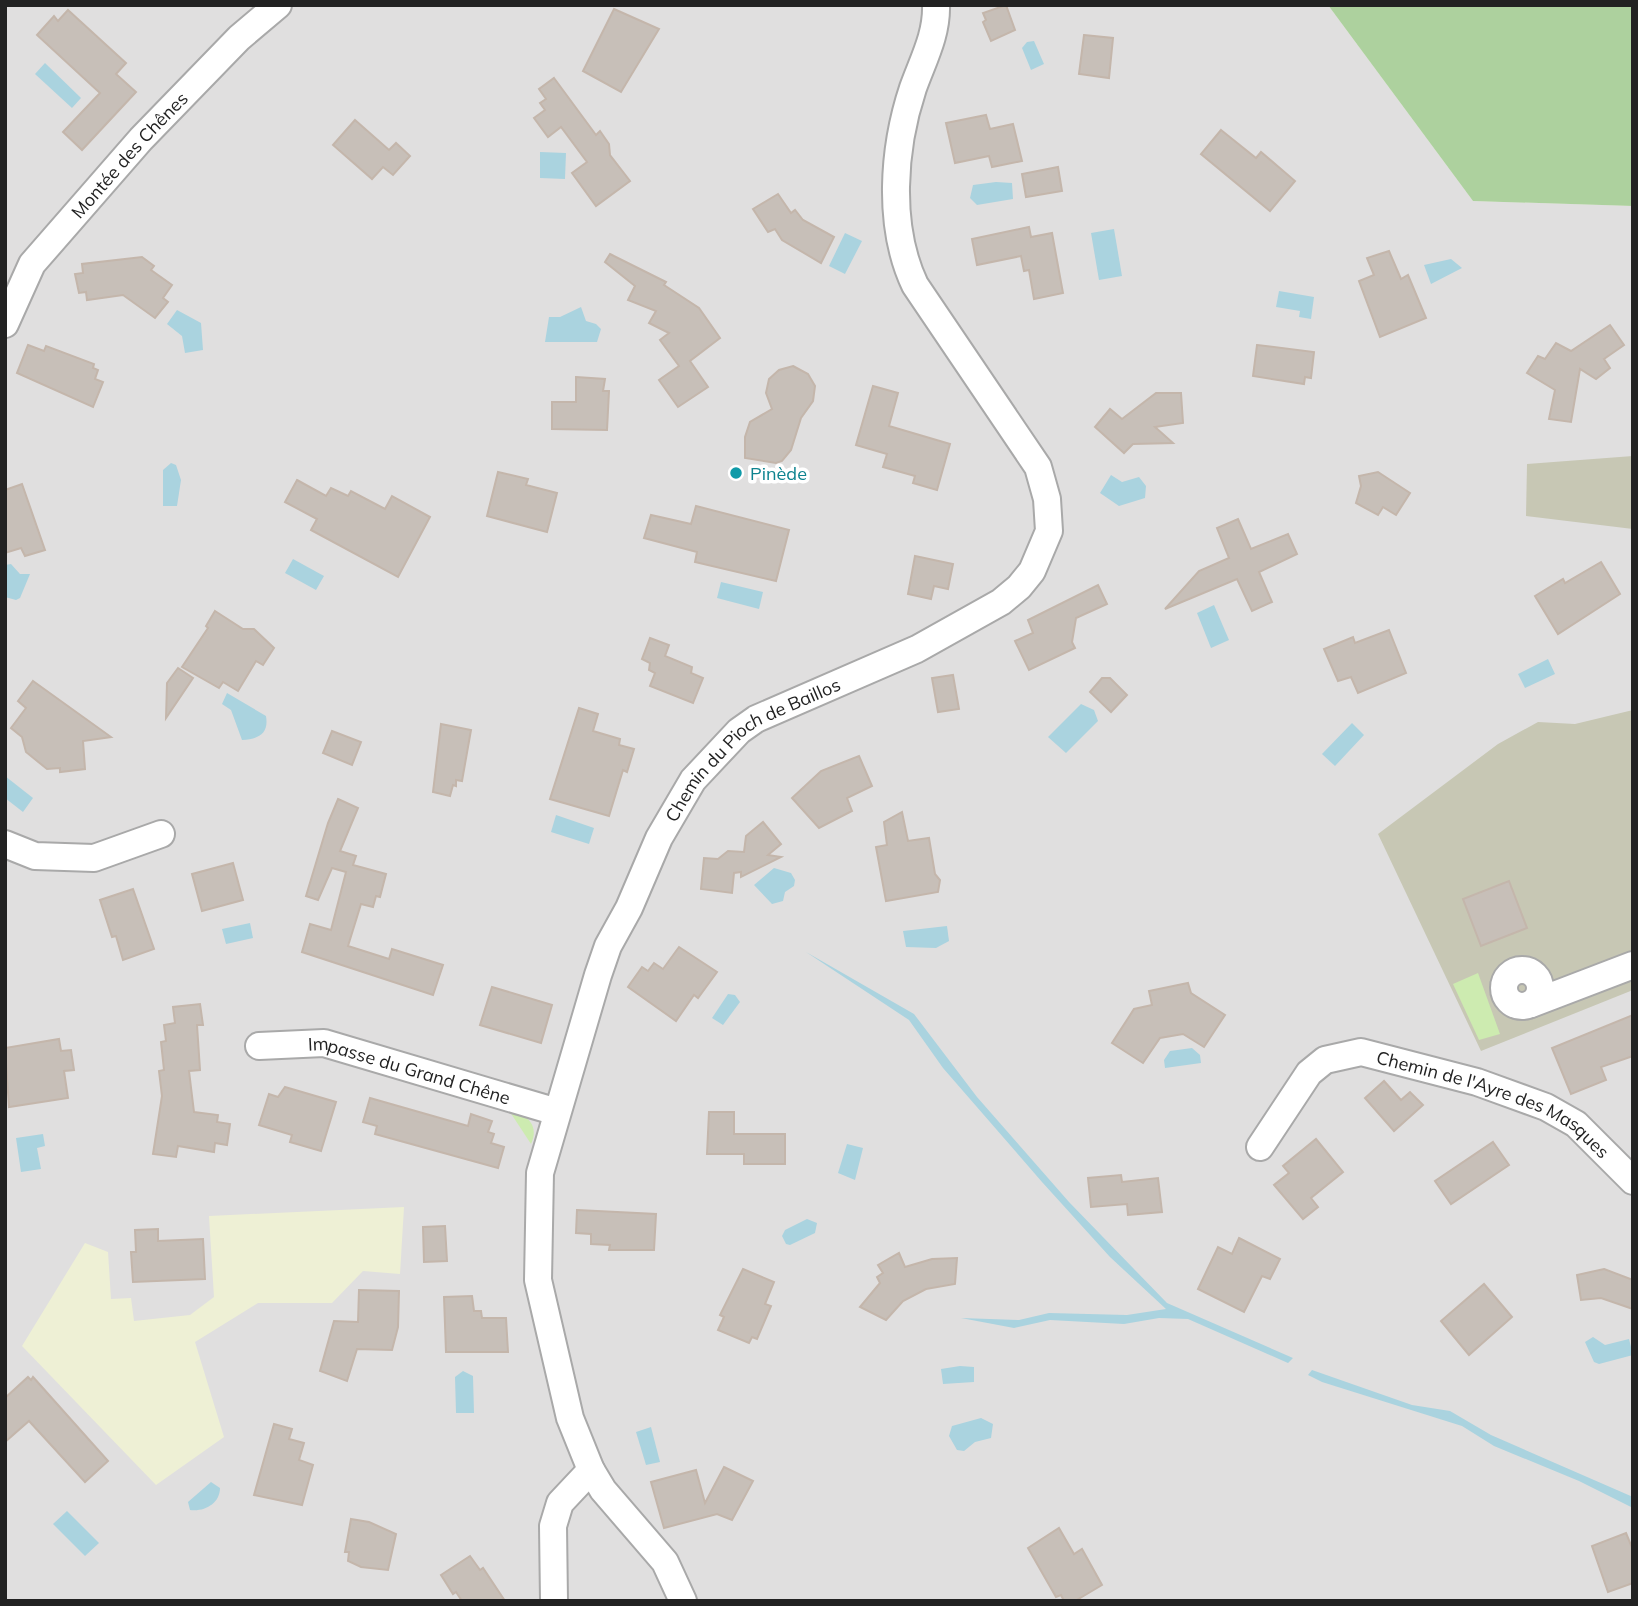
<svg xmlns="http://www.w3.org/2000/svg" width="1638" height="1606" font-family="Mulish,sans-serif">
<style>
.residential{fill:#e0dfdf}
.construction{fill:#c7c7b4}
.farmland{fill:#eef0d5}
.grass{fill:#cdebb0}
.forest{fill:#add19e}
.water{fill:#aad3df}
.building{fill:#c7bfb8;stroke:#c4b6ab;stroke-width:2}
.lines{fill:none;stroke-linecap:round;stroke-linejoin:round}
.street-casing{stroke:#a9a9a9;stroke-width:30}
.street{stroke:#fff;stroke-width:26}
.culture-dot{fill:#0f9aa8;stroke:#fff;stroke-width:2.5}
.labels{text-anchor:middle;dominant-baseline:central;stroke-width:7;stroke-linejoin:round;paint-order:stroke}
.street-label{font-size:18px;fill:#222;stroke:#fff}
.culture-label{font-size:18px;fill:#0d838f;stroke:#fff;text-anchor:start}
</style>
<rect width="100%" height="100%" fill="#f2efe9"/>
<polygon class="residential" points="5,5 1328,5 1473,201 1633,206 1633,1601 5,1601"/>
<g class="construction">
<polygon points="1633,456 1633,529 1526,516 1527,464"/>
<polygon points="1633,710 1633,990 1481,1051 1378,834 1498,744 1538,722 1575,724"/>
</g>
<polygon class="farmland" points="404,1207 400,1274 363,1271 332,1303 258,1303 195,1342 224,1437 156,1485 22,1346 85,1243 108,1252 111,1299 131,1298 134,1321 190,1315 214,1297 209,1216"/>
<g class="grass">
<polygon points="1478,973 1500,1034 1479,1040 1453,984"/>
<path d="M510,1112C529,1114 539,1127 531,1144Z"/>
</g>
<polygon class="forest" points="1328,5 1633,5 1633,206 1473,201"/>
<g class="water">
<polygon points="1034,41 1044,64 1031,70 1022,48 1027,42"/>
<polygon points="45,63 81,98 72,108 35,74"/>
<polygon points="540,152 566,153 565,179 540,178"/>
<polygon points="996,182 1012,183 1013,199 977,205 970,198 973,185"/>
<polygon points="1114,229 1122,276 1099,280 1091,233"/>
<polygon points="845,233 862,241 845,274 829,266"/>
<polygon points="1451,259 1462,268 1431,284 1424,265"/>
<polygon points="1279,291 1314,297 1311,319 1299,317 1300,311 1276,307"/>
<polygon points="581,307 586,321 596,324 601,329 597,342 545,342 549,317 560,317"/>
<polygon points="177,310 201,323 203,350 185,353 182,336 167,324"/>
<polygon points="171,463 176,465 181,480 177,506 163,506 163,470"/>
<polygon points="1111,475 1122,482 1139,477 1146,486 1145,498 1119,506 1100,493"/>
<polygon points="293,559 324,576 316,590 285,573"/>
<polygon points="11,564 20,574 30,574 20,598 16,600 5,597 5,565"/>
<polygon points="721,582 763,592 759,609 717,598"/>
<polygon points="1214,605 1229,640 1211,648 1197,613"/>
<polygon points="1548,659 1555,674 1525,688 1518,674"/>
<path d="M227,693L266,716C269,734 259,739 242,740L231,710L222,704Z"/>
<polygon points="1081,704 1094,710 1098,721 1066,753 1048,737"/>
<polygon points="1352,723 1364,735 1335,766 1322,754"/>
<polygon points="5,776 33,798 23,812 5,798"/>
<polygon points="556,815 594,828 589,844 551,832"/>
<polygon points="774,868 791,873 795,880 794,886 785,892 783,901 772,904 754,885"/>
<polygon points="250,923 253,938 226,944 222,929"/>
<polygon points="947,926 949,941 936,948 906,947 903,931"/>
<polygon points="806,952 914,1014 977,1097 1069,1202 1167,1303 1293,1358 1288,1363 1188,1319 1159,1318 1124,1324 1050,1320 1014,1328 961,1318 1019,1320 1049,1313 1127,1315 1166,1309 1110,1257 1042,1182 943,1068 909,1020"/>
<polygon points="728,994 735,995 740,1002 723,1025 712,1018"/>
<polygon points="1192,1048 1200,1055 1201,1063 1165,1068 1164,1060 1170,1051"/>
<polygon points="43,1134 45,1146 37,1148 41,1169 21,1172 16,1138"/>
<polygon points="847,1144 863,1148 855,1180 838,1173"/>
<polygon points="807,1219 817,1223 815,1233 790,1245 786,1244 782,1236 785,1230"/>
<polygon points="1593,1337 1605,1345 1629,1339 1633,1355 1599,1364 1594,1362 1585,1342"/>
<polygon points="960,1366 974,1367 974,1382 943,1384 941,1369"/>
<polygon points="1312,1370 1412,1405 1450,1411 1491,1435 1633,1497 1633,1508 1579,1481 1494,1446 1462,1426 1322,1382 1308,1375"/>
<polygon points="463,1371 473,1376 474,1413 456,1413 455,1377"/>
<polygon points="981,1418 993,1424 991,1438 975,1442 964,1451 957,1450 949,1436 952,1426"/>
<polygon points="651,1427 660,1462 646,1465 636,1432"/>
<path d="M211,1482L220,1488C220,1503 205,1512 190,1510L188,1502Z"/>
<polygon points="67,1511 99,1543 85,1556 53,1524"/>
</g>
<g class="building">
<polygon points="1006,5 1015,30 991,41 983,22 986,20 983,13"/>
<polygon points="614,9 659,29 621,92 583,71"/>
<polygon points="68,10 126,63 116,74 136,92 82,150 63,132 100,93 37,35 54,16 58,21"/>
<polygon points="1084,35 1113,38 1109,78 1079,74"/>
<polygon points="554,78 596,135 600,131 609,144 610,155 630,181 596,206 572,173 587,162 561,127 548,137 534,118 545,110 540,103 546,99 539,89"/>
<polygon points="986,115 990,129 1013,124 1022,161 992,167 989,156 955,163 946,123"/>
<polygon points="355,120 389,150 396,143 410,156 393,175 383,167 372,179 333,145"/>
<polygon points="1221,130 1256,158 1261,152 1295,181 1270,211 1201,154"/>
<polygon points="1058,167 1062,191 1026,197 1022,174"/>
<polygon points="778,194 791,213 795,210 803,220 834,237 821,263 782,240 775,229 768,232 753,209"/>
<polygon points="1029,227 1031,237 1052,233 1063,293 1034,299 1029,270 1024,271 1021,256 977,265 972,239"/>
<polygon points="1389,251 1401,279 1408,275 1426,318 1380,337 1359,281 1374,275 1367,258"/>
<polygon points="610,254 666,282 664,285 699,308 720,338 690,361 708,387 678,407 659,380 679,366 660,340 669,333 649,323 656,311 628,300 635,286 605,262"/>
<polygon points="142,257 154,266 151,270 172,285 163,298 168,302 155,318 123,295 87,300 86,292 79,293 75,274 83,273 82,264"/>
<polygon points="1610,325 1624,345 1604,359 1610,368 1596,379 1580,369 1571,422 1549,419 1555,390 1527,373 1538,356 1545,359 1556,343 1571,351"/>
<polygon points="28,345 44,351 46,346 94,364 93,368 98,370 95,379 103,382 93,407 17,373"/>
<polygon points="1257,345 1314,352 1311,378 1305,377 1304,384 1253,376"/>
<polygon points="793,366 808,374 815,386 813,401 801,418 791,450 782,461 776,463 745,458 745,437 750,422 772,409 766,393 769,379 779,370"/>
<polygon points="576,377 605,379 603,391 609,391 607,430 552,429 552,402 576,402"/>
<polygon points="873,386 898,393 889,426 950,444 937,490 913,483 915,476 883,467 887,454 856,445"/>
<polygon points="1156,393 1181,393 1183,423 1155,427 1173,443 1133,444 1124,453 1095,427 1110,409 1122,419"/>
<polygon points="498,472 528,479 526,485 557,493 547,532 487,516"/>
<polygon points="1378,472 1410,493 1396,515 1383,507 1378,515 1356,503 1361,486 1359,476"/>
<polygon points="297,480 326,496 331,488 348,496 351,491 385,509 392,496 430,517 398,577 311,530 317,519 285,502"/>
<polygon points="22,484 45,550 25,556 21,548 5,553 5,490"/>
<polygon points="696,506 789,530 776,581 695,562 697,552 644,538 651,515 691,524"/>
<polygon points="1238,519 1251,549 1288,534 1297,554 1259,572 1272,602 1252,611 1237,579 1165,609 1199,571 1229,558 1217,528"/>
<polygon points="915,556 953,564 948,589 934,586 931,599 908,594"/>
<polygon points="1601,562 1620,594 1558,634 1535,596 1563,579 1565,583"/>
<polygon points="1098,585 1107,604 1076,618 1072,642 1075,648 1029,670 1015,641 1033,633 1028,620"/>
<polygon points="215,611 243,629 254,629 274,648 263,665 256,661 238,691 223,682 219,688 182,667 208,628 206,626"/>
<polygon points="1389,630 1406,673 1358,693 1351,677 1338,681 1324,649 1353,637 1355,643"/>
<polygon points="650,638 669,645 665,656 692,667 691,673 703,678 693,703 650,686 655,673 649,670 650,663 642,659"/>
<polygon points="178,668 193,678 166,718 167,683"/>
<polygon points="953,675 959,709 938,712 932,678"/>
<polygon points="1102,678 1110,678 1127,695 1111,712 1090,692"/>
<polygon points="33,681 111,737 83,741 85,769 60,772 60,768 47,769 26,752 22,737 11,728 26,708 18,701"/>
<polygon points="579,708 598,714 593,731 620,739 619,745 634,749 627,772 623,770 609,816 550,799"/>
<polygon points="441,724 471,730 462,781 456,780 456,786 453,785 450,796 433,792"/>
<polygon points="332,731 361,742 352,765 323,753"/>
<polygon points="859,756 872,786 847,798 852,811 819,828 792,798 821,771"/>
<polygon points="338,799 358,808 340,851 356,856 353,865 386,874 380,897 376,896 373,907 361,904 348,946 389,959 392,949 443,965 433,995 302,952 310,924 331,930 346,872 332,868 318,900 306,896 328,823"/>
<polygon points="902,812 908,841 929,838 935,874 940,880 938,892 886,901 876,847 887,845 884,822"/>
<polygon points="763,822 781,844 768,855 781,857 741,877 741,872 734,873 732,893 701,889 704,858 718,859 728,851 744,852 746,836"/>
<polygon points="233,863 243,900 202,911 192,874"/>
<polygon points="1509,881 1527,928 1481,946 1463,899"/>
<polygon points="133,889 154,949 123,960 116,936 112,937 100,900"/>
<polygon points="679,947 717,972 698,998 694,995 676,1021 628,987 642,967 648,971 654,963 663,969"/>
<polygon points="1188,983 1191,993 1225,1015 1204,1047 1183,1034 1160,1038 1143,1063 1112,1043 1134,1009 1152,1005 1149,991"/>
<polygon points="492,987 552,1005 541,1043 480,1025"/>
<polygon points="200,1004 203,1025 197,1025 200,1070 189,1071 194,1112 218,1115 217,1122 230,1124 227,1145 215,1143 214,1152 178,1146 176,1157 153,1154 162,1096 159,1071 164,1070 161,1042 166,1041 164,1025 175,1023 173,1007"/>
<polygon points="1633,1015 1633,1056 1601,1067 1606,1080 1571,1094 1552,1048"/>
<polygon points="59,1039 61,1051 71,1050 74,1070 64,1071 68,1098 9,1107 5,1048"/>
<polygon points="1384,1081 1401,1100 1410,1092 1423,1105 1394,1131 1365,1098"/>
<polygon points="285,1087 336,1102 321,1151 290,1142 292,1135 259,1125 269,1094 278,1097"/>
<polygon points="370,1098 468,1126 471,1114 492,1121 488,1132 494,1134 491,1143 504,1147 498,1168 375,1134 377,1126 363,1122"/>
<polygon points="709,1112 734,1112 734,1134 785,1134 785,1164 744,1164 744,1154 707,1154"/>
<polygon points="1316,1139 1343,1172 1311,1198 1318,1207 1303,1219 1274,1185 1289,1173 1283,1166"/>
<polygon points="1493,1142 1509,1165 1451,1204 1435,1181"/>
<polygon points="1121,1175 1122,1182 1158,1178 1162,1212 1128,1215 1127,1204 1091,1207 1088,1178"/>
<polygon points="577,1210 656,1214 654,1250 609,1250 610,1245 591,1244 591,1234 576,1233"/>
<polygon points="445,1226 447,1261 424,1262 423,1227"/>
<polygon points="158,1229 158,1241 203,1239 205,1279 133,1282 131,1252 136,1252 135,1230"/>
<polygon points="1239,1238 1280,1259 1270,1279 1262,1276 1244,1312 1198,1289 1218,1247 1232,1254"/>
<polygon points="899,1253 905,1267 932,1259 957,1258 955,1284 926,1289 903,1301 886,1320 860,1307 880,1283 877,1277 883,1273 878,1265"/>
<polygon points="743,1269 774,1282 765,1304 771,1306 757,1339 752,1337 749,1343 718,1330 724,1317 720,1315"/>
<polygon points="1604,1269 1633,1280 1633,1309 1601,1298 1581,1300 1577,1275"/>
<polygon points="1484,1284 1512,1317 1469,1355 1441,1321"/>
<polygon points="359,1290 399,1291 398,1327 392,1350 357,1349 347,1381 320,1371 334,1321 358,1322"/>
<polygon points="472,1296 474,1311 481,1311 482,1318 506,1318 508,1352 446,1352 444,1297"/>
<polygon points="28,1377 31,1380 33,1377 108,1461 85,1482 29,1421 5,1442 5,1398"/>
<polygon points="274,1424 292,1429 289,1439 304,1443 299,1460 313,1465 302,1505 254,1495"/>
<polygon points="724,1467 753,1481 732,1520 717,1514 664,1528 651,1482 696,1470 705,1503"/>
<polygon points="351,1519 369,1522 396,1534 388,1570 361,1567 348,1561 349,1552 345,1552"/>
<polygon points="1059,1528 1074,1554 1082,1549 1102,1585 1075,1601 1064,1601 1061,1595 1056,1597 1028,1548"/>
<polygon points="1626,1533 1633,1550 1633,1583 1608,1592 1592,1546"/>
<polygon points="470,1556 480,1570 483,1568 505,1601 462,1601 456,1592 453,1594 441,1575"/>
</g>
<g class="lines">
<defs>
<g id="street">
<path id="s1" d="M5,324L32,264L141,139L239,38L278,5"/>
<polyline points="5,844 35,856 94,858 161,834"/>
<circle cx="1522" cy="988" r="18"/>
<polyline points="1531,1004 1633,965"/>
<path id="s2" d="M259,1046L324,1043L557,1112"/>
<path id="s3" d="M1260,1147L1309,1073L1325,1060L1361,1052L1477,1082L1546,1107L1576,1124L1633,1181"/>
<polyline points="554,1601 553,1526 560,1503 591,1470"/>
<path id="s4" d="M683,1601L665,1562L603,1490L591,1470L570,1418L538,1280L540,1173L598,975L608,946L629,908L659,838L693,780L739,731L756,719L917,649L1001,602L1019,587L1032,571L1049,531L1047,499L1038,467L915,285C887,226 893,148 913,88C923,60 937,35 936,5"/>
</g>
</defs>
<use href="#street" class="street-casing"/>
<use href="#street" class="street"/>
</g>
<circle class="culture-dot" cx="736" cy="473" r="7"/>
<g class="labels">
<g class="street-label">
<text stroke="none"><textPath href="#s1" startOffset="212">Montée des Chênes</textPath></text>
<text stroke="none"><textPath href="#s4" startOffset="956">Chemin du Pioch de Baillos</textPath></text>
<text stroke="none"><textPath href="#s2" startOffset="154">Impasse du Grand Chêne</textPath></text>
<text stroke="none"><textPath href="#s3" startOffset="290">Chemin de l'Ayre des Masques</textPath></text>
</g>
<g class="culture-label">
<text x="750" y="473">Pinède</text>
</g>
</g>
<rect width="1638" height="1606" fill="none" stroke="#222222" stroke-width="14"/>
</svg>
